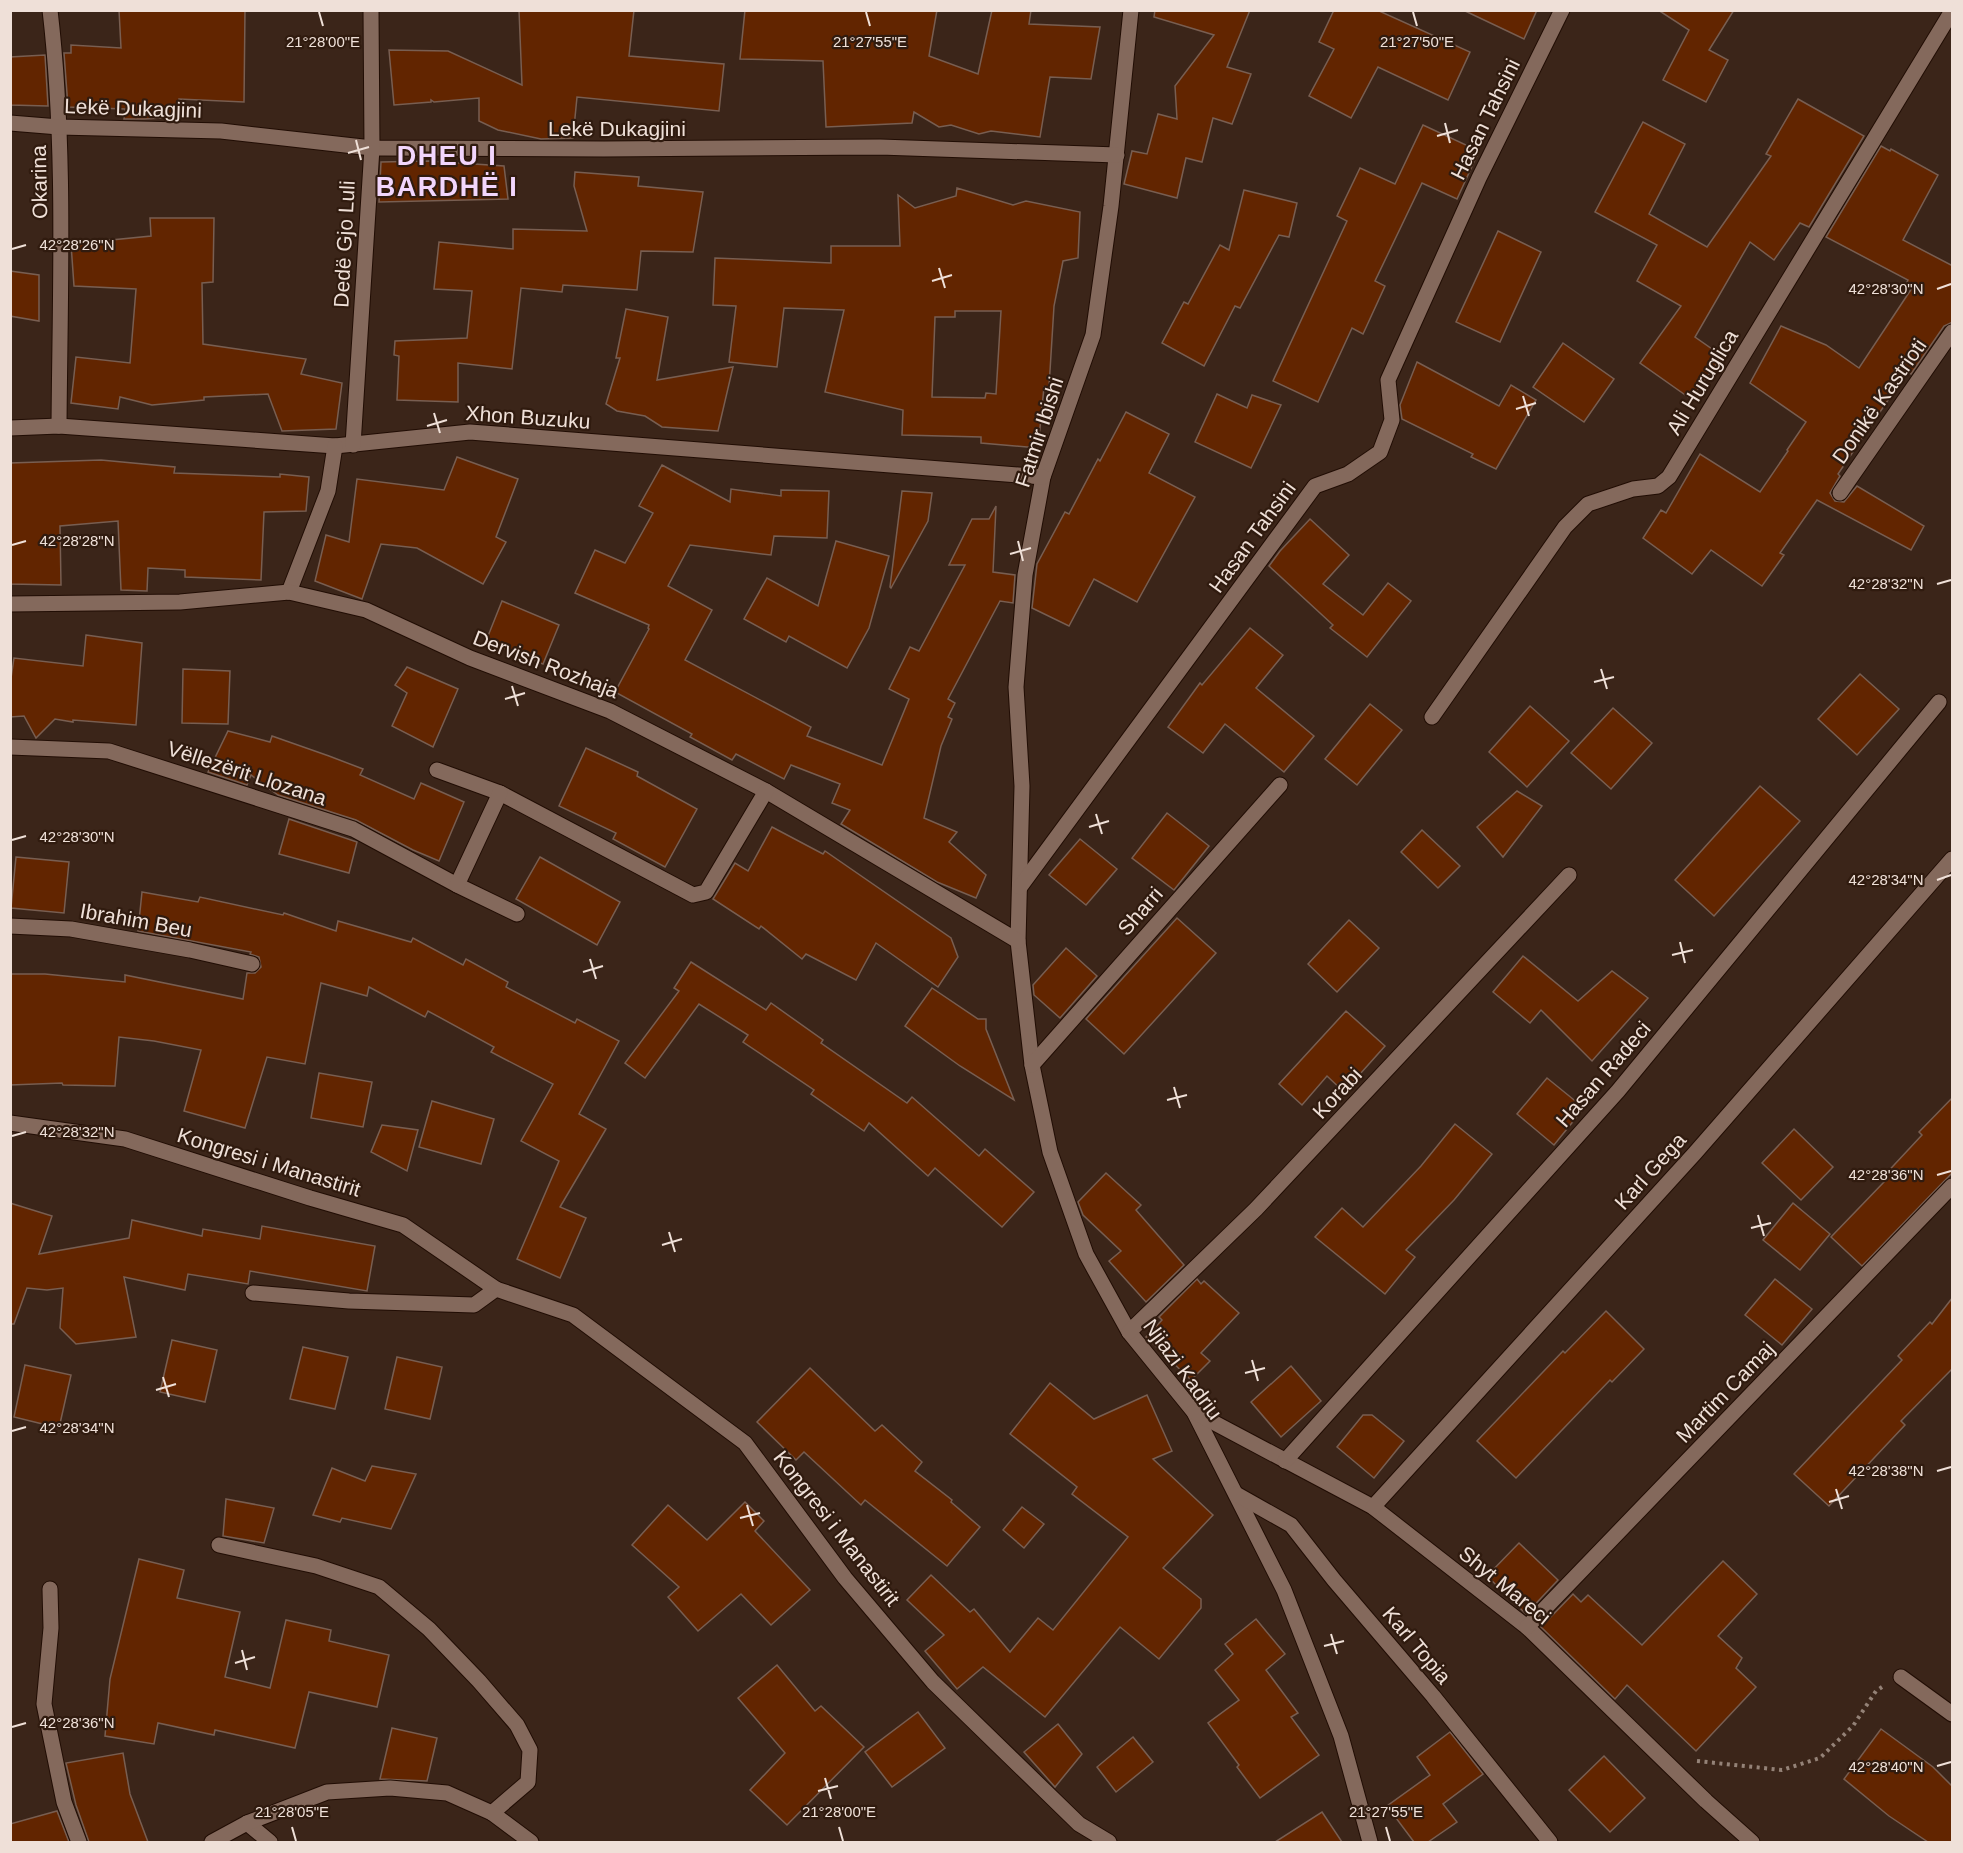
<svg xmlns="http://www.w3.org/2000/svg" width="1963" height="1853" font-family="Arial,sans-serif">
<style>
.building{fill:#622500;stroke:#785e51;stroke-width:1.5;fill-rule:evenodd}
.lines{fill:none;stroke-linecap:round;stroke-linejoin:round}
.minor-casing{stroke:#210d04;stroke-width:17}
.path{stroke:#948277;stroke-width:4;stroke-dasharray:3 4.5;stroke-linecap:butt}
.minor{stroke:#84695c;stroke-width:15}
.ticks{fill:none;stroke:#efe0d8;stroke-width:2}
.labels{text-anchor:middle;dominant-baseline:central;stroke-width:4.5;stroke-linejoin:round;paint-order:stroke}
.street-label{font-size:21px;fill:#efe0d8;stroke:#301b0f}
.district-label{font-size:27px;font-weight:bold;letter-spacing:1.5px;fill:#f2d6fd;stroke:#301b0f}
.ticks-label{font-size:15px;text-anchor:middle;fill:#efe0d8;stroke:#301b0f;stroke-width:4.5;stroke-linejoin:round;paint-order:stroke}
</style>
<rect width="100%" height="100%" fill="#3b2519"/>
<g class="building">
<polygon points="119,10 245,10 244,102 179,99 180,117 145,119 124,119 125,109 68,107 64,53 71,53 71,45 121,48"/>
<polygon points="519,10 634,10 629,56 724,64 719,111 577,97 573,138 541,139 498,130 479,121 479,98 434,102 431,100 431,102 394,105 389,50 448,51 522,85"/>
<polygon points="745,10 937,10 929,56 978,74 992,10 1031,10 1029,24 1100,27 1091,79 1050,77 1040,137 991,131 979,134 951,125 939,127 914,112 912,123 826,127 823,61 740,59"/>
<polygon points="1155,10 1250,10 1227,67 1251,74 1232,124 1213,118 1202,162 1186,158 1177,198 1124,184 1132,151 1147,154 1158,114 1177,119 1175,86 1214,35 1154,17"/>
<polygon points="1334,10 1377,10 1470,52 1448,100 1378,67 1351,118 1309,96 1334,49 1319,42"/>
<polygon points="1463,10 1537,10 1524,39"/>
<polygon points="1658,10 1734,10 1709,50 1728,60 1706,102 1663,80 1689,30"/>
<polygon points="45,55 48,106 10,105 10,57"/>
<polygon points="1798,99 1864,136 1809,227 1800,223 1774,260 1750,242 1695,337 1722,356 1691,399 1640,363 1681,306 1637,281 1657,245 1595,212 1643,122 1685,144 1649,214 1707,247 1771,156 1766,154"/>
<polygon points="1423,125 1479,151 1457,199 1422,183 1375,281 1385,286 1363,334 1352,328 1318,402 1273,381 1347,221 1337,216 1360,168 1395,184"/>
<polygon points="1881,146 1890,151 1891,149 1938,175 1903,240 1953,266 1953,322 1944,326 1911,374 1907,372 1838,474 1840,476 1830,493 1835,501 1844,502 1857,486 1924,526 1911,550 1817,500 1780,553 1784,555 1762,586 1711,550 1692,574 1643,538 1661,510 1666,513 1700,454 1760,492 1788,451 1787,450 1806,422 1750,383 1781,326 1826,345 1859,368 1914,285 1907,282 1908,280 1826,237"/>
<polygon points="429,161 504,166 508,199 379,202 381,162"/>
<polygon points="575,172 639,177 638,186 703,192 693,252 641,251 637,290 563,285 562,292 521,288 512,369 458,363 458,402 397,400 399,356 394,355 395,341 467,338 472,291 434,289 439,242 513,249 513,229 587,231 574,186"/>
<path d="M957,188L1013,205L1026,201L1080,212L1078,258L1063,261L1054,306L1049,387H1044L1038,448L981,443V437L902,435L903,410L825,392L844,310L784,308L777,367L729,362L736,306L713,305L715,258L831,263V246H900L898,195L915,208L956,196ZM955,311H1001L996,394L986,393L985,398L932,397L935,317H955Z"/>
<polygon points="1244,190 1297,203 1289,237 1279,235 1240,308 1235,306 1204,366 1162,343 1184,302 1188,304 1220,245 1229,250"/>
<polygon points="150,218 214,218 213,282 202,283 203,344 306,359 301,374 342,383 336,429 282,431 268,394 204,397 204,400 152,405 120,397 118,409 71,403 76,357 130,363 136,289 74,286 71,244 151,236"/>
<polygon points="1498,231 1541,252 1500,342 1456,322"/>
<polygon points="10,271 39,275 39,321 10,316"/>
<polygon points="626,309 668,317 657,380 733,367 718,431 662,427 645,416 617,411 606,404 620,358 616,358"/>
<polygon points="1563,343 1614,379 1584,422 1533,387"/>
<polygon points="1417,362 1499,406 1511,385 1536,400 1496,469 1471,457 1473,454 1402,419 1400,405"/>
<polygon points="1217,394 1247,408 1252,395 1281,405 1251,468 1195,442"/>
<polygon points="1126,412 1169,434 1149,473 1195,497 1137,602 1094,579 1069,626 1032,608 1037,564 1065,512 1069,514 1098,459 1100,461"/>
<polygon points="457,457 518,479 496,537 506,542 483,584 417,548 381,544 362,599 315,581 326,535 349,542 357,479 444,490"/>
<polygon points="101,460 175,467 174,473 280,477 280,474 309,477 306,511 264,512 261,580 185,577 185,570 148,568 147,591 121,590 118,521 60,526 61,585 10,584 10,463"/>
<polygon points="662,465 730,502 731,489 781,496 781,490 829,491 827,538 774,536 771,555 690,545 668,586 712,610 685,660 811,727 807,736 882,765 909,699 889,689 910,647 919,651 965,565 949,565 972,519 989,519 996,506 993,572 1015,575 1013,603 1000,601 948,699 955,703 948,717 952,719 941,746 924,818 957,832 949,842 986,875 976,898 937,882 841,824 850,810 832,803 840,784 791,765 784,779 736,754 732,760 690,737 692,734 615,692 649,629 648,628 649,625 575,593 595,550 625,563 653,513 639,506"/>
<polygon points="902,491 932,493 928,521 891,588 890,587"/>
<polygon points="1310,519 1349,555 1323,584 1363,615 1388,583 1411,601 1367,657 1330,628 1333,625 1269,566 1280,551"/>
<polygon points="836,541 889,556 869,628 847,668 789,636 786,642 744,619 767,578 818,606"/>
<polygon points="502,601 559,625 543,664 486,641"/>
<polygon points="1250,628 1283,655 1256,688 1314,736 1284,772 1225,724 1203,753 1168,727 1200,683 1202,685"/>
<polygon points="86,635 142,643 136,725 73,720 73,722 55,719 36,738 24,716 10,717 10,685 14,658 83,666"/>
<polygon points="407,667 458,689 433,747 392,726 407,693 395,685"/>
<polygon points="183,669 230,671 228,724 182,723"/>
<polygon points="1860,674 1899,709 1857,755 1818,719"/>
<polygon points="1370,704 1402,730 1357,785 1325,759"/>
<polygon points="1530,706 1569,741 1527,787 1489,752"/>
<polygon points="1613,708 1652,743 1611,789 1571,753"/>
<polygon points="228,731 270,742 272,736 329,756 363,769 360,775 414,799 421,783 464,802 439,861 413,850 356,820 278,795 251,775 247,785 208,772"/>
<polygon points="586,748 638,772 637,776 697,809 665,867 613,839 616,833 559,806"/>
<polygon points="1760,786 1800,821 1714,916 1675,880"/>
<polygon points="1517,791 1542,806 1503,857 1477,827"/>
<polygon points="1167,813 1209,846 1174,890 1132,858"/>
<polygon points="289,819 357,842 349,873 279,854"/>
<polygon points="772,827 823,854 825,851 951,938 958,957 938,987 876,943 856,980 806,954 802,959 761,926 759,929 713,899 735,863 748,871"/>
<polygon points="1422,830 1460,866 1438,888 1401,852"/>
<polygon points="1080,839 1117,869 1086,905 1049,875"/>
<polygon points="16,857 69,862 64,913 11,908"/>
<polygon points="540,857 620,902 597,945 516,899"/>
<polygon points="142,892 198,902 200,897 283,915 284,913 336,931 338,921 411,942 413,938 463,965 466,959 508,982 506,987 575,1023 577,1019 619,1041 579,1114 606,1129 560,1207 586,1218 560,1278 517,1259 559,1161 521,1141 553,1084 491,1052 494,1047 428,1011 425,1017 369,987 367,996 321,983 305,1064 267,1057 245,1128 184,1111 201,1050 154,1041 119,1037 115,1086 63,1085 62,1083 10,1085 10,974 45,974 125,982 125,975 243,999 247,973 255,973 261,967 259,957 250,954 251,952 138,931"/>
<polygon points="1177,918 1216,953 1124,1054 1086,1019"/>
<polygon points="1349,920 1379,948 1337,992 1308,964"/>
<polygon points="1066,948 1097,976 1060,1018 1034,995 1033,985"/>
<polygon points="1523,956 1578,1001 1612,971 1648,998 1592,1061 1541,1010 1530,1023 1493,992"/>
<polygon points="691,962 766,1010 771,1003 823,1040 821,1043 907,1103 912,1097 979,1156 985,1149 1034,1192 1002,1227 935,1168 928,1176 869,1123 864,1131 811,1094 814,1090 743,1042 748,1035 699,1004 645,1078 625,1063 679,991 674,988"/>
<polygon points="932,988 978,1019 986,1019 986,1029 1014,1100 960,1066 905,1026"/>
<polygon points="1346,1011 1385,1046 1344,1092 1327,1076 1302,1105 1279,1084"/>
<polygon points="319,1073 372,1082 363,1127 311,1118"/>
<polygon points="1547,1078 1584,1108 1554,1145 1517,1114"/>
<polygon points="1953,1097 1953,1172 1862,1266 1831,1237 1884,1182 1881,1179 1922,1135 1919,1132"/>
<polygon points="432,1101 494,1119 481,1164 419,1147"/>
<polygon points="1455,1124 1492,1154 1454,1200 1406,1250 1415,1257 1385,1294 1315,1237 1342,1208 1363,1227 1421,1166"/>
<polygon points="382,1125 418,1130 407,1171 371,1152"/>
<polygon points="1794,1129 1833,1167 1801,1200 1762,1163"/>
<polygon points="1106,1173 1141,1205 1136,1210 1184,1265 1146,1302 1109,1261 1121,1251 1083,1215 1078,1202"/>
<polygon points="10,1203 52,1216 39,1254 129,1238 132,1220 202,1236 203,1229 260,1239 262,1226 375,1246 367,1291 250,1271 248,1284 188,1274 185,1290 124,1277 136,1337 76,1344 60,1328 63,1288 47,1290 27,1288 14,1324 10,1324"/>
<polygon points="1793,1203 1830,1234 1800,1270 1763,1240"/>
<polygon points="1197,1279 1201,1284 1204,1281 1239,1313 1201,1353 1210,1361 1191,1380 1146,1337 1162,1320 1159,1317"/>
<polygon points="1775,1279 1812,1309 1782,1345 1745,1315"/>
<polygon points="1953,1297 1953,1368 1901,1421 1905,1425 1829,1506 1794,1474 1902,1360 1898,1356 1930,1322 1932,1324"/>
<polygon points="1606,1311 1644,1349 1612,1382 1610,1380 1516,1478 1477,1441 1563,1351 1565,1353"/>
<polygon points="172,1340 217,1350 205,1402 160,1392"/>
<polygon points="303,1347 348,1357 335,1409 290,1399"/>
<polygon points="397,1357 442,1367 430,1419 385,1409"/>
<polygon points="25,1365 71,1375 59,1428 14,1417"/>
<polygon points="1291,1366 1321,1401 1281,1437 1251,1402"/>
<polygon points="810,1368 875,1431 882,1425 922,1462 915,1471 952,1500 951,1502 980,1527 947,1566 865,1500 861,1505 804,1452 796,1460 757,1422"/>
<polygon points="1050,1383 1094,1419 1147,1395 1172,1451 1153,1459 1213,1515 1163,1568 1201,1599 1201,1608 1159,1659 1120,1627 1045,1717 983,1667 957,1689 925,1651 944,1635 907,1600 931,1575 970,1612 974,1609 1010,1652 1038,1618 1053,1630 1128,1537 1072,1494 1077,1487 1010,1434"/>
<polygon points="1363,1415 1372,1415 1404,1441 1374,1478 1337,1447"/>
<polygon points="372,1466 416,1474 391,1529 342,1518 340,1522 313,1515 332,1468 365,1481"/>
<polygon points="226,1499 274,1508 264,1543 223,1536"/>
<polygon points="745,1502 764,1521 755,1531 810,1590 771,1625 741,1594 698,1631 668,1597 679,1587 632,1545 668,1505 707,1540"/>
<polygon points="1022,1507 1044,1524 1024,1548 1003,1530"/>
<polygon points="1519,1543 1558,1580 1526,1614 1487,1576"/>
<polygon points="139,1559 184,1570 177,1598 240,1612 225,1677 270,1688 286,1620 331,1630 329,1641 389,1655 377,1707 309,1692 295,1748 215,1730 214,1735 158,1723 154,1744 105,1736 110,1679"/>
<polygon points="1723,1561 1757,1594 1718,1636 1742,1658 1736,1668 1756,1687 1696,1751 1627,1685 1615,1699 1541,1627 1573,1594 1581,1602 1588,1595 1642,1645"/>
<polygon points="1256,1619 1285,1654 1266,1670 1298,1713 1291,1717 1319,1755 1260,1798 1237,1767 1239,1765 1208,1723 1239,1700 1215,1670 1233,1654 1225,1644"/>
<polygon points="777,1665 815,1711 821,1706 864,1747 787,1825 750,1790 785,1753 738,1698"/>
<polygon points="918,1712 945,1748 892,1787 865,1752"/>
<polygon points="1058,1724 1082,1754 1055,1787 1024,1752"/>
<polygon points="392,1728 437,1738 427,1781 380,1779"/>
<polygon points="1881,1729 1933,1767 1953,1787 1953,1842 1928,1842 1889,1816 1844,1779"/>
<polygon points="1450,1732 1483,1774 1443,1804 1457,1822 1428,1842 1414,1842 1387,1806 1430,1775 1417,1757"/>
<polygon points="1133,1737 1153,1762 1116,1792 1097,1767"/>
<polygon points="123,1753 130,1794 148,1842 89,1842 76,1805 66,1763"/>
<polygon points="1604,1756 1645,1798 1610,1832 1569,1790"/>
<polygon points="57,1811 69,1842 10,1842 10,1824"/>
<polygon points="1322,1812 1342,1842 1275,1842"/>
</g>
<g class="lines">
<defs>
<g id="minor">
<path d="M50,10C66,148 60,288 59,426"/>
<polyline points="1131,10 1111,206 1093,335 1043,477 1025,575 1016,687 1022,786 1018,941 1032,1065 1050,1152 1086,1254 1129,1332 1194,1412 1284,1590 1341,1736 1370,1842"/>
<polyline points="10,123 59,127 221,131 372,148 604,149 880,147 1117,155"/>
<polyline points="10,428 59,426 335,446 470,432 1043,477"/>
<polyline points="353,445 372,148 371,10"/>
<polyline points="1840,493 1952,332"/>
<polyline points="289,592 328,491 335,446"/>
<polyline points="10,604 180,602 289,592 366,610 470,658 610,711 766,791 1018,941"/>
<polyline points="1432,717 1565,527 1588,504 1633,489 1658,486 1669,477 1952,11"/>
<polyline points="10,747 109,751 353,829 457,885 517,914"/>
<polyline points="437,770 500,793 693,895 706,892 766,791"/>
<polyline points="457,885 500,793"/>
<polyline points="1020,887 1315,486 1348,474 1380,452 1392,420 1388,380 1479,178 1562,10"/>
<polyline points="10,926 71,929 190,950 252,964"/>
<polyline points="1032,1065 1280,785"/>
<polyline points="10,1123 125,1139 310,1198 403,1225 496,1289 573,1315 745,1443 845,1578 933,1682 1079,1824 1109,1842"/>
<polyline points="253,1293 349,1301 474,1305 496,1289"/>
<polyline points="1129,1332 1256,1209 1569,875"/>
<polyline points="1194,1412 1373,1507 1527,1627 1706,1801 1752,1842"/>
<polyline points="1285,1461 1618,1091 1939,702"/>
<polyline points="1236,1494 1291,1525 1334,1580 1433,1696 1550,1842"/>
<polyline points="1373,1507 1695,1153 1952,859"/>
<polyline points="219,1545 316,1566 379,1587 429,1629 479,1681 517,1725 530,1750 528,1782 492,1813"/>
<polyline points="50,1589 51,1628 44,1704 64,1802 79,1842"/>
<polyline points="1527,1627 1952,1186"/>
<polyline points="1901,1677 1952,1714"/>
<polyline points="247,1823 270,1842"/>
<polyline points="212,1842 247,1823 327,1792 390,1788 447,1793 492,1813 531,1842"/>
</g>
</defs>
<use href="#minor" class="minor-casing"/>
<polyline class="path" points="1697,1761 1782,1770 1820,1758 1853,1726 1876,1691 1882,1687"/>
<use href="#minor" class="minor"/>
</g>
<path class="ticks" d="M319,12L323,26M866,12L870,26M1413,12L1417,26M1445,123L1450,143M1437,136L1458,130M356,140L361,160M348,153L369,147M12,249L26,245M939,268L945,288M932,281L952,275M1937,289L1951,284M1523,396L1529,416M1516,409L1536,403M434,413L440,433M427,426L447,420M1018,541L1023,561M12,545L26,541M1010,554L1031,548M1937,584L1951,580M1601,669L1607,689M1594,682L1614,677M512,686L518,706M505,699L525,693M1096,814L1102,834M1089,827L1109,821M12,840L26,836M1937,880L1951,875M1680,942L1685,963M1672,955L1693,950M590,959L596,979M583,972L603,966M1174,1087L1180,1108M1167,1100L1187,1095M12,1136L26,1132M1937,1175L1951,1171M1758,1215L1764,1236M1751,1228L1771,1223M669,1232L675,1252M662,1245L682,1239M1252,1360L1258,1381M1245,1373L1265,1368M163,1377L169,1397M156,1390L176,1384M12,1431L26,1427M1937,1471L1951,1467M1836,1489L1842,1509M1829,1502L1849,1496M747,1505L753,1526M740,1518L760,1513M1331,1634L1337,1654M1324,1646L1344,1641M242,1650L247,1670M235,1663L255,1657M12,1727L26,1723M1937,1766L1951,1762M825,1778L831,1799M818,1791L838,1786M292,1827L296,1841M839,1827L843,1841M1386,1827L1390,1841"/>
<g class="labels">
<g class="street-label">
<text transform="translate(133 108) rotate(2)">Lekë Dukagjini</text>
<text transform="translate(1485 119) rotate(-64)">Hasan Tahsini</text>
<text x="617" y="128">Lekë Dukagjini</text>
<text transform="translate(39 182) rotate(-91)">Okarina</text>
<text transform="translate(344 244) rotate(-87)">Dedë Gjo Luli</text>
<text transform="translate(1702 382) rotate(-59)">Ali Huruglica</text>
<text transform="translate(1879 401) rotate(-55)">Donikë Kastrioti</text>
<text transform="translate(528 417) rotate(4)">Xhon Buzuku</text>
<text transform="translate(1039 432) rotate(-72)">Fatmir Ibishi</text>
<text transform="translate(1252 537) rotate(-54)">Hasan Tahsini</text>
<text transform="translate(546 664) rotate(21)">Dervish Rozhaja</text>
<text transform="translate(247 773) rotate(18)">Vëllezërit Llozana</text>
<text transform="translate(1140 911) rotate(-49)">Sharri</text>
<text transform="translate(136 920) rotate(10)">Ibrahim Beu</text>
<text transform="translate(1603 1074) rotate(-49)">Hasan Radeci</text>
<text transform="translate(1337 1093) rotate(-47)">Korabi</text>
<text transform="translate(269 1162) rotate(17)">Kongresi i Manastirit</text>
<text transform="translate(1650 1171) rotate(-48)">Karl Gega</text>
<text transform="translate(1183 1369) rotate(54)">Njiazi Kadriu</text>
<text transform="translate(1725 1392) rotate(-46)">Martim Camaj</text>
<text transform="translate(837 1528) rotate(52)">Kongresi i Manastirit</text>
<text transform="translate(1505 1585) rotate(39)">Shyt Mareci</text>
<text transform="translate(1417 1645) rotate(50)">Karl Topia</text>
</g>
<g class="district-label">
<text x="447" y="156">DHEU I<tspan x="447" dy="31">BARDHË I</tspan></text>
</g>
</g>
<g class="ticks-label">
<text x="323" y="47">21°28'00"E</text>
<text x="870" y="47">21°27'55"E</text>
<text x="1417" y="47">21°27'50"E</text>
<text x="77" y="250">42°28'26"N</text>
<text x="1886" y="294">42°28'30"N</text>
<text x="77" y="546">42°28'28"N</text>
<text x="1886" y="589">42°28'32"N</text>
<text x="77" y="842">42°28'30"N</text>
<text x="1886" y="885">42°28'34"N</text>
<text x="77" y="1137">42°28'32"N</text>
<text x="1886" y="1180">42°28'36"N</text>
<text x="77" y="1433">42°28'34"N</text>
<text x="1886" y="1476">42°28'38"N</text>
<text x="77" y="1728">42°28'36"N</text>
<text x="1886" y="1772">42°28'40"N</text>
<text x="292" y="1817">21°28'05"E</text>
<text x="839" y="1817">21°28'00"E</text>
<text x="1386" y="1817">21°27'55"E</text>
</g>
<rect width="1963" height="1853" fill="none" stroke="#efe0d8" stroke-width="24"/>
</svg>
